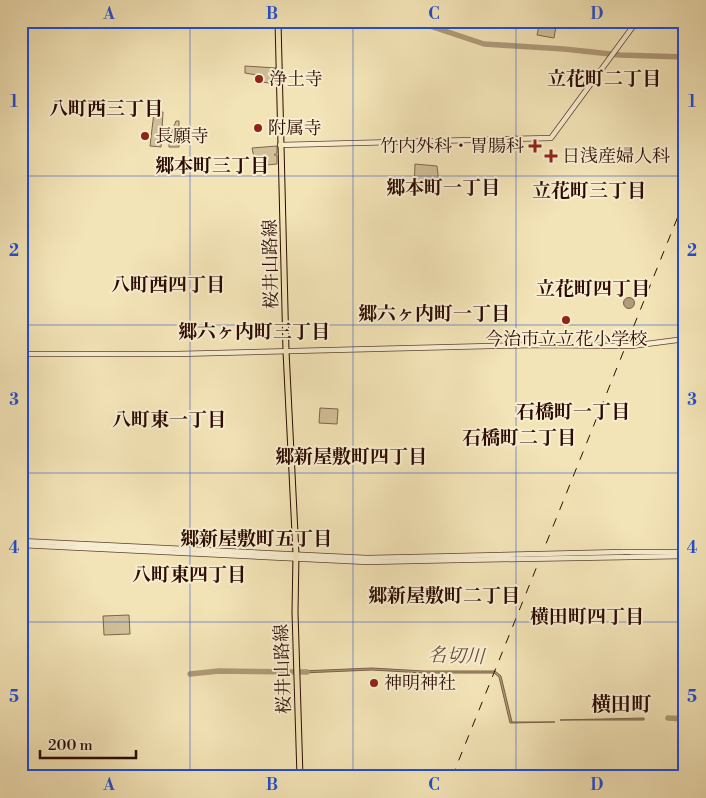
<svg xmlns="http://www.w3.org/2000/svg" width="706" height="798" font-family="'Libre Bodoni','Noto Serif JP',serif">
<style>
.green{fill:#d1bf98;stroke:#7e654c}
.water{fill:#af9a79;stroke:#7a6149}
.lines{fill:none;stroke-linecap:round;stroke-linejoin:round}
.river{stroke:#af9a79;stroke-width:5.5}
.minor-casing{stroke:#5d412e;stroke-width:6}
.major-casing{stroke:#2b0b01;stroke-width:7}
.highway-casing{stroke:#2b0b01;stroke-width:8}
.minor{stroke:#f7edd0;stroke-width:4.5}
.major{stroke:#f3e4b7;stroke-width:5}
.highway{stroke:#f3e4b7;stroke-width:6}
.rail{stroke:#2b0b01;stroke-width:1;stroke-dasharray:9 9;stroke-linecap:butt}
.minor-bridge-casing{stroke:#5d412e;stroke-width:6;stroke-linecap:butt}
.minor-bridge{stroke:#f7edd0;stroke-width:4.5}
.grid{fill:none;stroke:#1d4ed8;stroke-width:1;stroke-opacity:0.55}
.poi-dot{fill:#8f2418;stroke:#f7edd0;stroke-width:2}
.labels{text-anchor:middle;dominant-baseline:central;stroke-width:4;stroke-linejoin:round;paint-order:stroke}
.poi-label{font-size:18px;fill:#2b0b01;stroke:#f7edd0;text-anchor:start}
.street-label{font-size:18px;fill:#2b0b01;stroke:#f7edd0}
.neighbourhood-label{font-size:19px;font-weight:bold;fill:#2b0b01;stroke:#f7edd0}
.water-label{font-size:19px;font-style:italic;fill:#664b37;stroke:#f7edd0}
.quarter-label{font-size:20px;font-weight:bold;fill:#2b0b01;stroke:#f7edd0}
.neatline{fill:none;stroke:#1d4ed8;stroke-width:2}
.grid-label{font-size:16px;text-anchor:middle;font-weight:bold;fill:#1d4ed8}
</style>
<rect width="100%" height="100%" fill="#f3e4b7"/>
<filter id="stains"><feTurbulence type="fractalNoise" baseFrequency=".004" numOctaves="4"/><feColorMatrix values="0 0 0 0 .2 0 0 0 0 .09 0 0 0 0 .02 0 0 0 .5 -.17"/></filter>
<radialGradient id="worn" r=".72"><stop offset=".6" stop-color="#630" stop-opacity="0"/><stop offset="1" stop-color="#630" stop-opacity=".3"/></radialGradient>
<g class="green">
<polygon points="540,21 557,21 554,38 537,35"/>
<polygon points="245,66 276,68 276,84 262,82 262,76 245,73"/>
<polygon points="154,112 163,112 161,147 150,146"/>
<polygon points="176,121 179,121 179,147 169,147 169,139"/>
<polygon points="277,146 277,153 274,155 277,155 277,164 256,166 252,148"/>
<polygon points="415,164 437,166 440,192 414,192"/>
<polygon points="320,408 338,409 337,424 319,423"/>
<polygon points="129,615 130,634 104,635 103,616"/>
</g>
<g class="water">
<circle cx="629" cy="303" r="5.5"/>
<polygon points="372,668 424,671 495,671 501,676 512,722 555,722 510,723 499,677 494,673 424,673 372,670 302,673 301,671"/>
<polygon points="644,718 644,720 560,720"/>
</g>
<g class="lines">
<g class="river">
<polyline points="404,21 424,24 484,44 564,49 620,55 685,57"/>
<polyline points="190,674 219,671 307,672"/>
<polyline points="668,718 685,719"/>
</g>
<defs>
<g id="minor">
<polyline points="280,145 551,138 637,21"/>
<polyline points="21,354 177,354 534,345 631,346 685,339"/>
<polyline points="21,541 367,558 458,556"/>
<polyline points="21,545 368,562 458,560"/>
<polyline points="623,552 685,552"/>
<polyline points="631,557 685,556"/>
</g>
<polyline id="major" points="278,21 286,351 296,554 295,612 300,777"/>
<polyline id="highway" points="21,116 23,21"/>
</defs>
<use href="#minor" class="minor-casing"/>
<use href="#major" class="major-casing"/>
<use href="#highway" class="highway-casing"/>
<use href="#minor" class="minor"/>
<use href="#major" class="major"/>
<use href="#highway" class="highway"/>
<polyline class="rail" points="452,777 685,199"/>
<defs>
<g id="minor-bridge">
<polyline points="458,556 623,552"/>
<polyline points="458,560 631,557"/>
</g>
</defs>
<use href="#minor-bridge" class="minor-bridge-casing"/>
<use href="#minor-bridge" class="minor-bridge"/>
</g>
<path class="grid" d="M190,21V777M353,21V777M516,21V777M21,176H685M21,325H685M21,473H685M21,622H685"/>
<g class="poi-dot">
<circle cx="259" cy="79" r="5"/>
<circle cx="258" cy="128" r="5"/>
<circle cx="145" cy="136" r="5"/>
<path d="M532.5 138.5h5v5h5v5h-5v5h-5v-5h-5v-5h5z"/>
<path d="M548.5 148.5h5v5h5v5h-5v5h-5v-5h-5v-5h5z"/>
<circle cx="566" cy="320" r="5"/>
<circle cx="374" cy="683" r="5"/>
</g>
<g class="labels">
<g class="poi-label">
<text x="269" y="79">浄土寺</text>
<text x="268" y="128">附属寺</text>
<text x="155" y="136">長願寺</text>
<text x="524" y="146" text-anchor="end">竹内外科・胃腸科</text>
<text x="562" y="156">日浅産婦人科</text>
<text x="566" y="339" text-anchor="middle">今治市立立花小学校</text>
<text x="384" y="683">神明神社</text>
</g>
<g class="street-label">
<text transform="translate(271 264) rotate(-91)">桜井山路線</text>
<text transform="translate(283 669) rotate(-92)">桜井山路線</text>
</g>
<g class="neighbourhood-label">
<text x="604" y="79">立花町二丁目</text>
<text x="106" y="109">八町西三丁目</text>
<text x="212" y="166">郷本町三丁目</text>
<text x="443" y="188">郷本町一丁目</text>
<text x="589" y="191">立花町三丁目</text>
<text x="168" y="285">八町西四丁目</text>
<text x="593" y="289">立花町四丁目</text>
<text x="434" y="314">郷六ヶ内町一丁目</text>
<text x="254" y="332">郷六ヶ内町三丁目</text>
<text x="573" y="412">石橋町一丁目</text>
<text x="169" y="420">八町東一丁目</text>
<text x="519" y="438">石橋町二丁目</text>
<text x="351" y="457">郷新屋敷町四丁目</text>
<text x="256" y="539">郷新屋敷町五丁目</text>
<text x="189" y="575">八町東四丁目</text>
<text x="444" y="596">郷新屋敷町二丁目</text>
<text x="587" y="617">横田町四丁目</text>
</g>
<g class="water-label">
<text transform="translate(456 656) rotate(2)">名切川</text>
</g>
<g class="quarter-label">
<text x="621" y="705">横田町</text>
</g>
</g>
<rect width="706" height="798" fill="none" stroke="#f3e4b7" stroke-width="55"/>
<path d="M40 750v8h96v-8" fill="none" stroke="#2b0b01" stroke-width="2.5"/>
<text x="48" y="750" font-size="15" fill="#2b0b01" stroke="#f7edd0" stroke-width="4" paint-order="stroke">200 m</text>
<rect x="28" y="28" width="650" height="742" class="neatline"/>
<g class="grid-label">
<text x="109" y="19">A</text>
<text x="272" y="19">B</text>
<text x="434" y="19">C</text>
<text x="597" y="19">D</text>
<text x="14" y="107">1</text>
<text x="692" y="107">1</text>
<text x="14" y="256">2</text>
<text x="692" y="256">2</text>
<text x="14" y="405">3</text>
<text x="692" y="405">3</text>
<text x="14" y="553">4</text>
<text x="692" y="553">4</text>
<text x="14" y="702">5</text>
<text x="692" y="702">5</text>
<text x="109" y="790">A</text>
<text x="272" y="790">B</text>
<text x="434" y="790">C</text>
<text x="597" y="790">D</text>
</g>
<rect width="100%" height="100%" filter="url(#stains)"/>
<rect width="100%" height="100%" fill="url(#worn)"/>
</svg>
